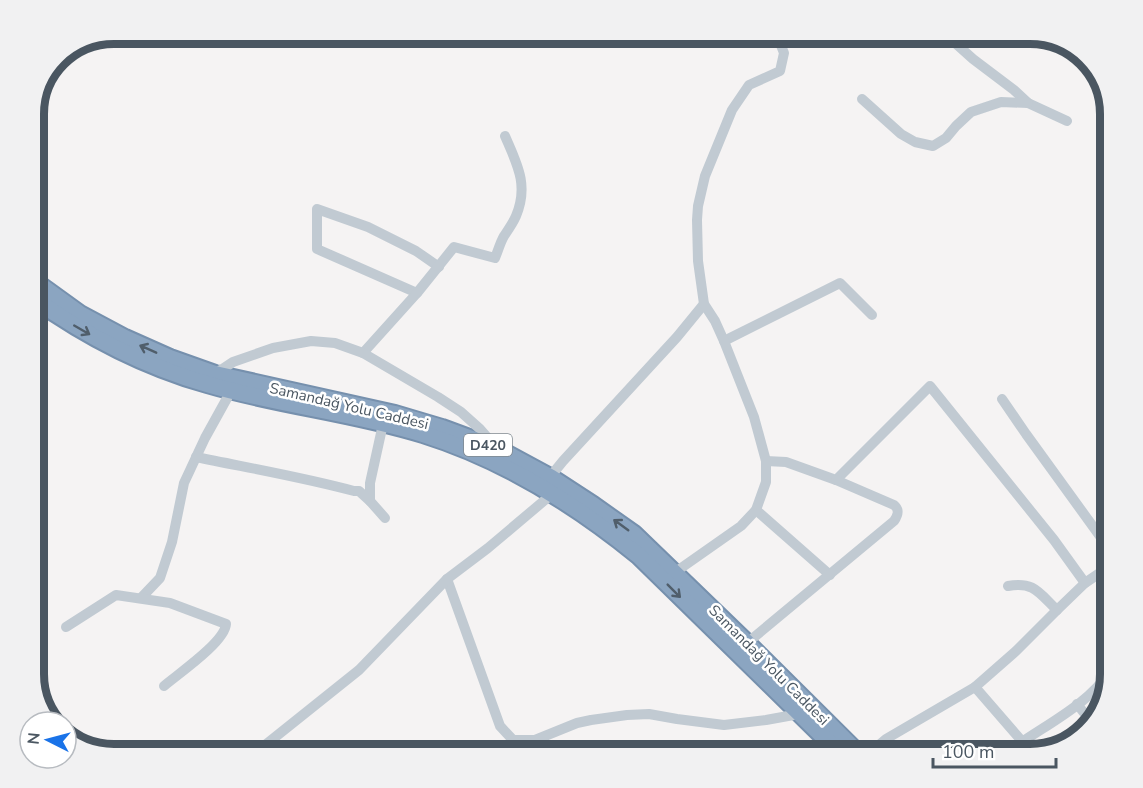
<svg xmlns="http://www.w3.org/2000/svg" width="1143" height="788" font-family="'Nunito Sans',sans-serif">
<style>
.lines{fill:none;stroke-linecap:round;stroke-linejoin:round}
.highway-casing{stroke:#7690ad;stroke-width:20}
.minor{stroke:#c1cad2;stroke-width:10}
.highway{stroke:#8ba5c1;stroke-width:16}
.oneway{stroke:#505e6b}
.labels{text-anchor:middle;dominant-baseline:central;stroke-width:5;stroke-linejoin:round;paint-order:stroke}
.shield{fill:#fff;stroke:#808990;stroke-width:1.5}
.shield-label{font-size:14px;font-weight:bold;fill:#4a5661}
.street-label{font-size:15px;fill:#4a5661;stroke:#fff}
.rim{fill:none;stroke:#4a5661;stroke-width:8}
</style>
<rect width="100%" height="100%" fill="#f5f3f3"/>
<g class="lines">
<defs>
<g id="highway">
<polyline points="33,280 80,314 125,338 170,358 215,374 395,414 442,428 496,448 550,477 593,505 634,534 747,643 860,755"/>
<path d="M33,298C86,336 144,366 207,384C278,405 352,412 423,434C503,459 574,503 639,556L842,755"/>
</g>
</defs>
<use href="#highway" class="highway-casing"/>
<g class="minor">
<polyline points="944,33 973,59 1014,90 1028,103 1067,121"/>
<path d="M1061,43C1065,47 1072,52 1079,52"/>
<polyline points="862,99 901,134 915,142 933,146 946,138 956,126 971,112 1001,102 1028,103"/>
<polyline points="417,293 317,249 317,209 368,227 416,251 439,267"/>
<polyline points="724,341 840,283 872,315"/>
<path d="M363,353L417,293L454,247L495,258C498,251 500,243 504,236C508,230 513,223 516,216C529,185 517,164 505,136"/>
<polyline points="215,374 233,362 273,348 311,341 335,343 363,353 438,397 461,412 480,429 494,445"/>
<polyline points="1002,399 1026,434 1110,550"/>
<polyline points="383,424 370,483 370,501 385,518"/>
<path d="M196,457C249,468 302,477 354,491H359L370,501"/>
<polyline points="766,461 786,462 836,480 930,386 1054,540 1085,583"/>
<polyline points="550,477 563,461 677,337 704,304"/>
<polyline points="756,510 830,575"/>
<polyline points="674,573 741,526 756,510 766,482 766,461 754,417 724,341 715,321 704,304 698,261 697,220 698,206 705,176 732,110 749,85 780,71 784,53 776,33"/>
<polyline points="447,579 500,726 513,740 535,740 577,723 591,720 627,715 649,714 677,719 724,725 766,720 799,714"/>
<path d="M1008,586C1034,581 1039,593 1057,610"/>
<polyline points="141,598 160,578 172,542 184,483 205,438 231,391"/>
<path d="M66,627L116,595L170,603L226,624C225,642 178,674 164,686"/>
<path d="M747,643L894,521C898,515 900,510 894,505L836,480"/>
<polyline points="975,687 1033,754"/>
<polyline points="1077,704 1092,723"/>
<path d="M1022,742C1053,721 1090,702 1110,671"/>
<polyline points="250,755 264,746 359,670 447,579 488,548 552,494"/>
<polyline points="867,755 886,739 975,687 1016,651 1057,610 1085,583 1110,566"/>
</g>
<use href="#highway" class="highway"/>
</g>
<defs><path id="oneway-shaft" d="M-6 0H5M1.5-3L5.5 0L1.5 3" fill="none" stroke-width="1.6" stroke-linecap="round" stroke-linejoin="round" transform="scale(1.5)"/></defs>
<g class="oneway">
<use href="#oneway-shaft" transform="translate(82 330) rotate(30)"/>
<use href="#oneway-shaft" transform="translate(148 349) rotate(-156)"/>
<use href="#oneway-shaft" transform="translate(621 525) rotate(-144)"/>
<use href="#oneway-shaft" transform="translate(674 591) rotate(45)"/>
</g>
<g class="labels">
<rect class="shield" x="464" y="434" width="48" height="22" rx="4.5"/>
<g class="shield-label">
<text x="488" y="445">D420</text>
</g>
<g class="street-label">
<text transform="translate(349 406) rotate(13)">Samandağ Yolu Caddesi</text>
<text transform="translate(769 665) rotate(45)">Samandağ Yolu Caddesi</text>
</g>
</g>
<path d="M0 0H1143V788H0ZM114 44H1030A70 70 0 0 1 1100 114V674A70 70 0 0 1 1030 744H114A70 70 0 0 1 44 674V114A70 70 0 0 1 114 44Z" fill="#f1f1f2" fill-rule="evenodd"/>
<path class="rim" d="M114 44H1030A70 70 0 0 1 1100 114V674A70 70 0 0 1 1030 744H114A70 70 0 0 1 44 674V114A70 70 0 0 1 114 44Z"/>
<g transform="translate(48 740) rotate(276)"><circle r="28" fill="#ffffff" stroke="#b7bbc0" stroke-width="1.5"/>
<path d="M0-4.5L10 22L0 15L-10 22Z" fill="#1a73e8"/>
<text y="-9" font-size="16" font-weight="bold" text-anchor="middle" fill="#4a5661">N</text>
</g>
<path d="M933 758v9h123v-9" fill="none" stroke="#4a5661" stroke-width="3"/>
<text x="942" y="758" font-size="18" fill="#4a5661" stroke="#ffffff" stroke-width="4.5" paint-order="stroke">100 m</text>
</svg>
